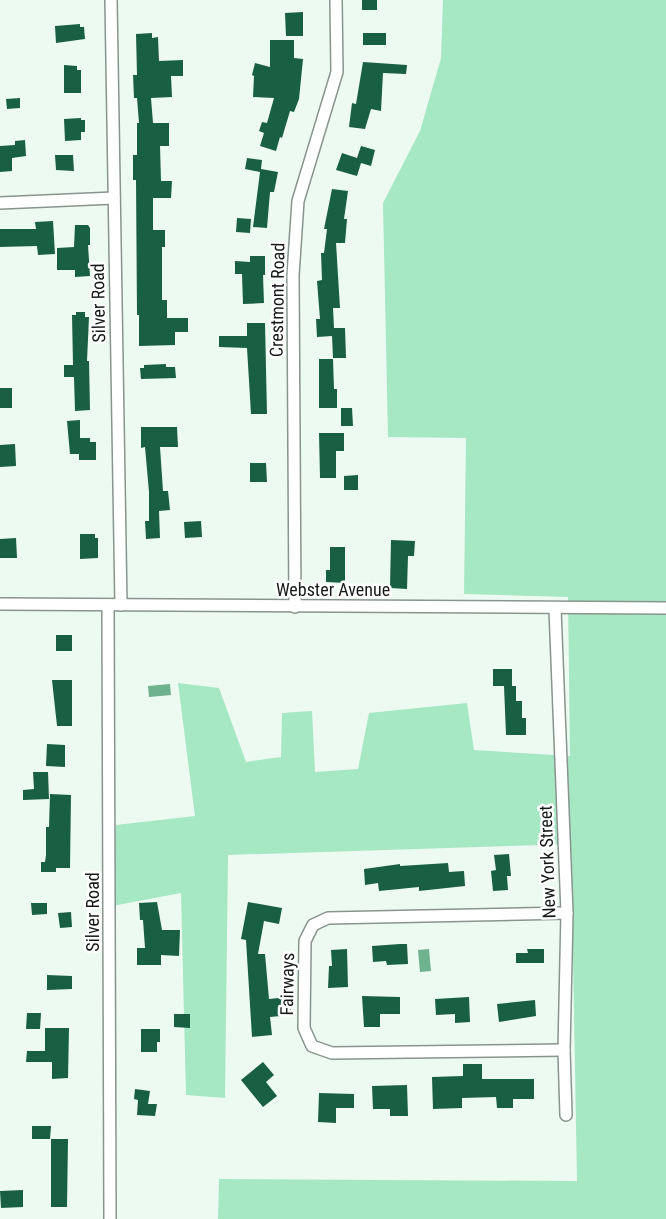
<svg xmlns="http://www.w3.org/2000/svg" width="666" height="1219" font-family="'Roboto Condensed',sans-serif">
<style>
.green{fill:#a6e7c4}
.water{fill:#6eb28f}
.building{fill:#186041}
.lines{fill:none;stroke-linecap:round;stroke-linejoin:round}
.minor-casing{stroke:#89948e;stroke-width:14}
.minor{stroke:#fff;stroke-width:11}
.labels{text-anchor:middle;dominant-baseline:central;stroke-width:5;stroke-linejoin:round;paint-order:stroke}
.street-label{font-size:18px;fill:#151917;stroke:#fff}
</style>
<rect width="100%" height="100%" fill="#edfaf2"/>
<polygon class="green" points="443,0 666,0 666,1219 218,1219 219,1179 577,1181 571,844 228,855 225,1098 186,1095 181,893 112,906 116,825 195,816 178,683 219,688 246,762 281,757 282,713 312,711 315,772 358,769 369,713 467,703 474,750 570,756 568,597 464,594 466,438 388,437 383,203 420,131 441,58"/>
<g class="water">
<polygon points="170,684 171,695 149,697 148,686"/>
<polygon points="429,949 431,971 420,972 418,950"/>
</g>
<g class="building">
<rect x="362" y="0" width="15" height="10"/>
<polygon points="303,12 303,36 286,36 285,13"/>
<polygon points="80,24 80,27 84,27 85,39 56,43 55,26"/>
<polygon points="152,33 152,38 158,37 159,61 183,60 183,76 171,76 172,97 151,98 153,123 169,123 169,146 160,146 161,181 172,181 171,198 153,198 153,230 165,230 165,247 162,247 162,300 167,300 167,318 188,318 188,332 175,332 175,345 139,346 139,315 137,315 136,180 133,180 133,155 137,155 137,123 139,123 137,98 134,98 133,75 137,75 136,34"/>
<rect x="363" y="33" width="23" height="12"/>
<polygon points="270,40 294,40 294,58 303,59 299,99 294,112 290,111 282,138 280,137 276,151 260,146 264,133 259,131 262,122 267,123 274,98 253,97 254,76 252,75 255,63 270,67"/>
<polygon points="363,62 407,65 406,74 383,73 381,111 371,109 365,129 349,127 352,103 356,104"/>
<polygon points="64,65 77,66 77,70 81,70 81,93 64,93"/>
<polygon points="20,98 20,108 7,109 6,99"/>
<polygon points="81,118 81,120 85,120 85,132 81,132 81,140 65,141 64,119"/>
<polygon points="25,140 26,156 12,158 12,171 0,172 0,146 15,145 15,141"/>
<polygon points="361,146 375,150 371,166 361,163 357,176 336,170 342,153 357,158"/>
<polygon points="55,155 73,155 74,171 56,170"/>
<polygon points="247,158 262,160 261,169 278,172 274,192 270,192 267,228 253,227 260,172 245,169"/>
<polygon points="332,189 348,191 344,219 347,219 345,243 336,243 340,308 333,308 334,328 345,328 346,358 333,358 332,336 317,337 316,319 320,319 317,281 322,280 321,253 324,253 327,229 324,229"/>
<polygon points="237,218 251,219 250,233 236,232"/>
<polygon points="53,221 55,254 38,255 37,246 0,247 0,229 36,229 35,222"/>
<polygon points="75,225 88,225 90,228 90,245 88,245 90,276 75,277 75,270 57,270 57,248 74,247"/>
<polygon points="250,256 265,256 265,275 263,275 264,303 243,304 242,274 235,274 235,261 250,262"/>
<polygon points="76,312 85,312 85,317 89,317 87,361 89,361 90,410 75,411 74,377 64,377 64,365 73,365 72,315 76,315"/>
<polygon points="247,323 265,323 267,414 251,414 247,348 219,347 219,336 247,336"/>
<polygon points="319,359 333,359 334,389 337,389 337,408 319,408"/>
<polygon points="166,364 166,367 175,367 176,378 141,379 140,368 144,368 144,365"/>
<rect x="0" y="388" width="12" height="20"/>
<polygon points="341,408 352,408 353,426 341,426"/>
<polygon points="80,420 80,438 90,438 90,442 96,442 96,460 79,460 79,454 70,454 67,421"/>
<polygon points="141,427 177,427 178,447 160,447 163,491 168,491 170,510 159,511 160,538 146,539 145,521 149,521 149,492 145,447 141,448"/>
<polygon points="319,433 344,433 344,451 336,451 336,478 320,478"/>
<polygon points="15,444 16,466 0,467 0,445"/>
<polygon points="250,463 266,463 267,482 250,482"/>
<polygon points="358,475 358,490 344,490 344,476"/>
<polygon points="201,521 202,537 185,538 184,522"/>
<polygon points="80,534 95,534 95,538 98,538 98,558 80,559"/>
<polygon points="16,538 17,558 0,558 0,539"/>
<polygon points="391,540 415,541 414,556 408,556 407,589 390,588"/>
<polygon points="330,547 345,547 345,583 326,582 326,570 330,570"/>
<rect x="56" y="635" width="16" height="16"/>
<rect x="493" y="669" width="19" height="17"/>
<polygon points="52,680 72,680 72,726 57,726"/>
<polygon points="504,686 516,686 516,701 522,701 522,718 526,718 526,735 506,735"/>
<polygon points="47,744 65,745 65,767 46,766"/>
<polygon points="33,772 48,772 49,799 23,800 23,790 34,789"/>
<polygon points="50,794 71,795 70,868 56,868 56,872 41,872 41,862 45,862 46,855 46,827 49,827"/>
<polygon points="509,854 511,876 507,876 508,890 493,891 491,871 496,870 494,855"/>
<polygon points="448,863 449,872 464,871 465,886 419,891 419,887 379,891 378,883 365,885 364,869 400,864 400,866"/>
<polygon points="157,902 162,930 180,930 179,956 161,955 161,965 137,965 137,948 145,948 143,920 140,920 139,903"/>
<polygon points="248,902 282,908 279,924 264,921 258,954 265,954 269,999 289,997 291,1015 270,1017 272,1035 252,1037 246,940 241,939"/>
<polygon points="31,903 47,903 47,914 32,915"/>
<polygon points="71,912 72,927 60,928 58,913"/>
<polygon points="400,944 407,944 408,964 387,965 386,961 373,962 372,946"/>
<polygon points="347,949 348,987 328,988 329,966 332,966 331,950"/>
<polygon points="527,949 544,949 544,963 516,963 516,953 528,953"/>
<polygon points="47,975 72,976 72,989 47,990"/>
<polygon points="362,996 400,997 400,1014 380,1014 380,1027 364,1027"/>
<polygon points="469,997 470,1022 455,1023 455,1014 436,1015 435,999"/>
<polygon points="535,1000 536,1016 499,1022 497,1004"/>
<polygon points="27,1013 41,1013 40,1029 26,1029"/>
<polygon points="174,1014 190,1014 190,1028 174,1027"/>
<polygon points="45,1028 69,1028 68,1078 52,1079 52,1062 26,1062 27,1051 45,1051"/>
<polygon points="141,1029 160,1029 160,1042 157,1042 157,1052 141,1052"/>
<polygon points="263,1062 274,1075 266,1082 277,1096 263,1107 241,1080"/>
<polygon points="463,1064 482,1064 482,1079 534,1079 534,1099 513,1099 513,1108 497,1108 496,1097 462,1098 462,1108 433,1109 432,1077 463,1076"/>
<polygon points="407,1085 408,1116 390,1116 390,1109 373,1109 372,1086"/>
<polygon points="135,1089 150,1091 148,1104 157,1104 155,1116 137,1115 138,1100 134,1099"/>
<polygon points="319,1093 354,1094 354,1108 336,1108 336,1123 318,1122"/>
<polygon points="32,1126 51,1126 50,1139 32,1139"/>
<polygon points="51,1139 68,1139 67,1207 51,1207"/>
<polygon points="23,1190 23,1207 1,1208 0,1191"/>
</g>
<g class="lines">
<defs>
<g id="minor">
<polyline points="111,0 121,605"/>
<polyline points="0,203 114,198"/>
<polyline points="0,604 666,608"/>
<polyline points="108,605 110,1219"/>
<polyline points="295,607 293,275 298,201 337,72 336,0"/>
<polyline points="555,609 567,913 564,1050 566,1115"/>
<polyline points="564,1050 332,1053 312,1046 304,1028 305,941 313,925 328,918 567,913"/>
</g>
</defs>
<use href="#minor" class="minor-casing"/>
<use href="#minor" class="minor"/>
</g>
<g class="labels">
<g class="street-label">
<text transform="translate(277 300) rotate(-89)">Crestmont Road</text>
<text transform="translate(98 303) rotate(-91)">Silver Road</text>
<text x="333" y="589">Webster Avenue</text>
<text transform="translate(547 862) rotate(-92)">New York Street</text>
<text transform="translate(92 912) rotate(-90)">Silver Road</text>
<text transform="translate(287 984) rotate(-89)">Fairways</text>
</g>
</g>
</svg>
